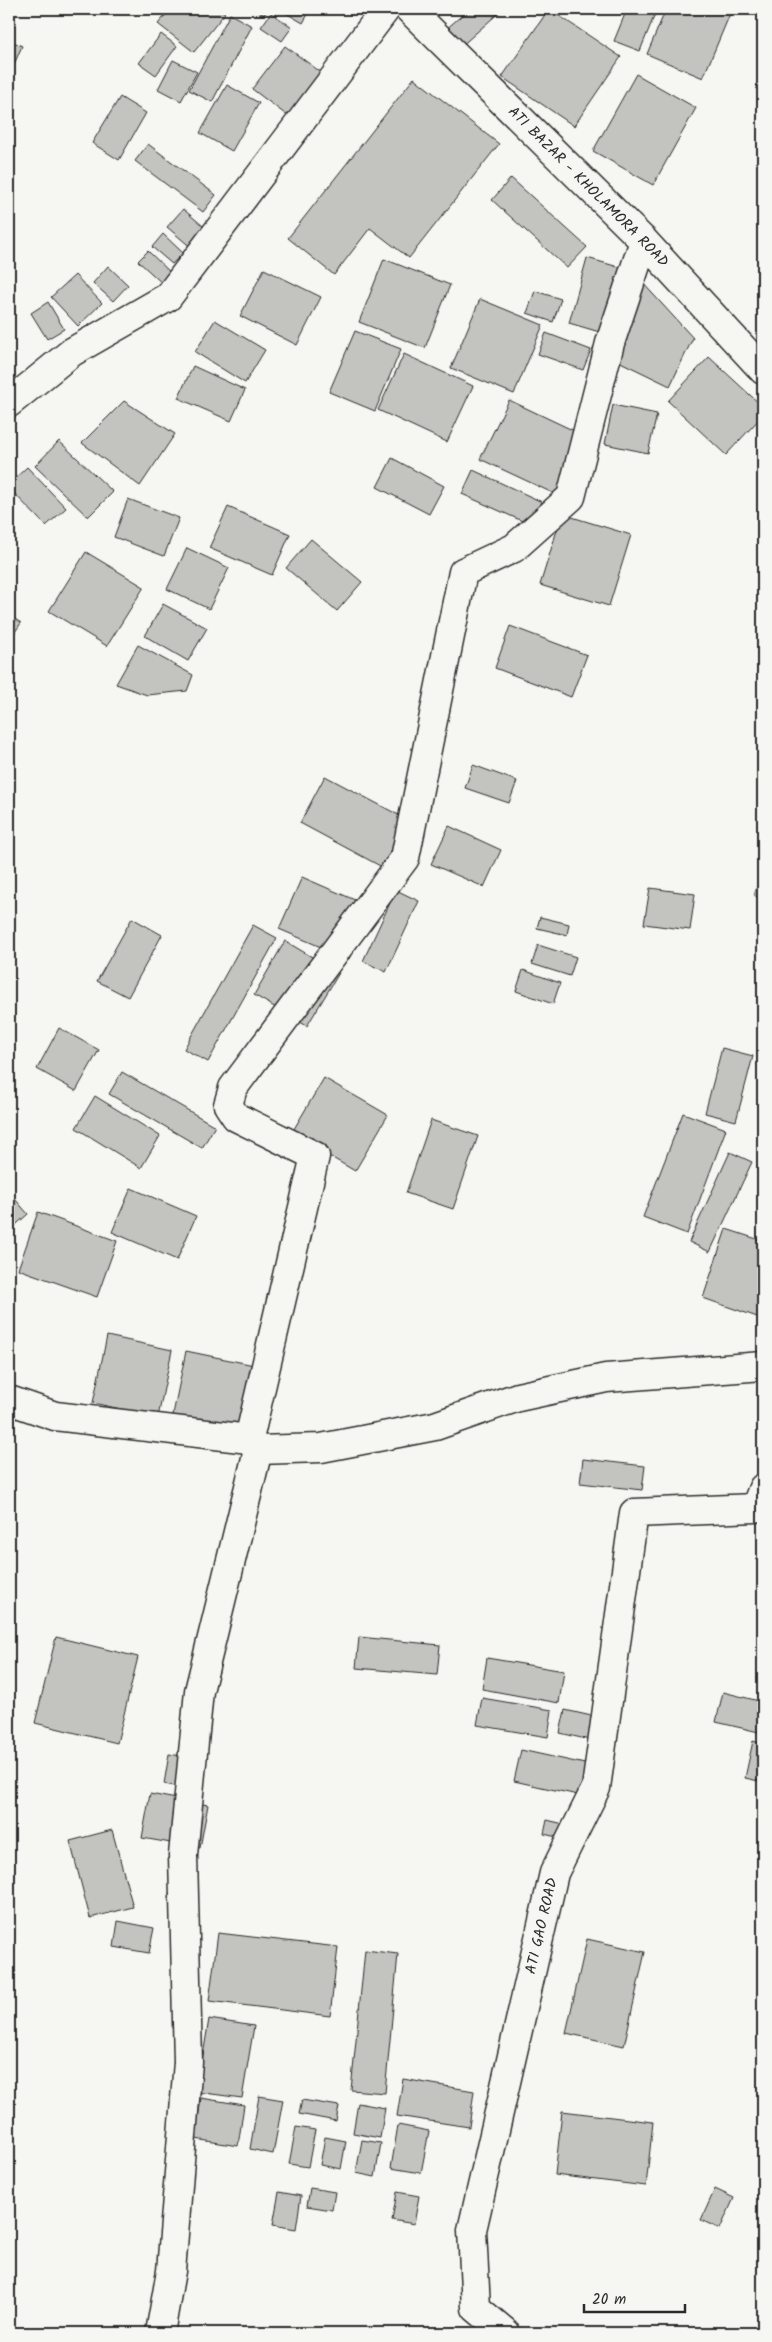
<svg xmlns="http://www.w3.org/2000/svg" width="772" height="2342" font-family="Kalam,sans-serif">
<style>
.water{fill:#aeaeab;stroke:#7a7a78}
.building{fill:#c3c3c0;stroke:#2b2b2b}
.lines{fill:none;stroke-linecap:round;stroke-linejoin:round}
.minor-casing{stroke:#2b2b2b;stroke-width:31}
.secondary-casing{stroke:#2b2b2b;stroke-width:31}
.minor{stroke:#f6f6f2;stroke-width:28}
.secondary{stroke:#f6f6f2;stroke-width:28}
.labels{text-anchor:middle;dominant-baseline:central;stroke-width:4;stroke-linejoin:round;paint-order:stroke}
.street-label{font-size:15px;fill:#2b2b2b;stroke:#f6f6f2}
</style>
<rect width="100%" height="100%" fill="#f6f6f2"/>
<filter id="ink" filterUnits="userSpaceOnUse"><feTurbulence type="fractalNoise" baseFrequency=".02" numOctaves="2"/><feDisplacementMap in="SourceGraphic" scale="10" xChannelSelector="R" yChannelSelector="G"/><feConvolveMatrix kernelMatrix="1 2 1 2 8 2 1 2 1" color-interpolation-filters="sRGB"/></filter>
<g filter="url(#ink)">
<polygon class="water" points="763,868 763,902 754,895"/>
<g class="building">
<polygon points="171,9 220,9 225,13 194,52 158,24"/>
<polygon points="253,9 268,9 264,15"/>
<polygon points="279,9 311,9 303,23"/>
<polygon points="469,9 503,9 459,48 444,31"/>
<polygon points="549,9 621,57 574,126 502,77"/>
<polygon points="627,9 657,9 640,51 614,41"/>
<polygon points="666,9 732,9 703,78 647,54"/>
<polygon points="271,13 292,27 282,41 261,27"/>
<polygon points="230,14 252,26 212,102 189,90"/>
<polygon points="161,34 177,46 156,75 139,63"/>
<polygon points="9,40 22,46 9,76"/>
<polygon points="285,46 322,73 289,117 252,89"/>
<polygon points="173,60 197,72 181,101 158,89"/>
<polygon points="636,74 696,108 653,185 593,151"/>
<polygon points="414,78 499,144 409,258 370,228 334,275 288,238"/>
<polygon points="227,85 259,103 232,151 200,133"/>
<polygon points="120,97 146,113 119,160 92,143"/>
<polygon points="148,144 216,195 203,212 135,161"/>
<polygon points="511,178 587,247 567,268 492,200"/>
<polygon points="183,209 209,231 193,249 167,227"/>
<polygon points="163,234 183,253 172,264 152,247"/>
<polygon points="148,251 173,275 164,285 138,261"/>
<polygon points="587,258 622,268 603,333 569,323"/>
<polygon points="384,259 450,285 425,348 359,322"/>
<polygon points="108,266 128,285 113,301 93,283"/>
<polygon points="264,269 321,297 297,345 240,316"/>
<polygon points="75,275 102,303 78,326 51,297"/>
<polygon points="641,281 693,338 670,386 610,357"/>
<polygon points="535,291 561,299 553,322 527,313"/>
<polygon points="480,299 543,325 514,394 451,368"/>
<polygon points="48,302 64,329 47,339 31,313"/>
<polygon points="215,320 265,350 245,383 195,352"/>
<polygon points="355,331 401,349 375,411 329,392"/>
<polygon points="546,333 591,350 583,370 538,354"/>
<polygon points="404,354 473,386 447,442 378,410"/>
<polygon points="709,357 763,407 763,415 726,455 668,401"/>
<polygon points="193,366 245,390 231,421 178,398"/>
<polygon points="509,400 585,436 557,495 480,459"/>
<polygon points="124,401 175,434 140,486 82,443"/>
<polygon points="613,405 657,414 648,453 605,444"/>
<polygon points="59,441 113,492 88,517 35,466"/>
<polygon points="392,458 444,486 429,514 377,487"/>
<polygon points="27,467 66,508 46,526 9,488 9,484"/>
<polygon points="473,470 542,502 531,525 462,494"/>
<polygon points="128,499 179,518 164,556 114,537"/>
<polygon points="228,507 290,534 272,575 209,548"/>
<polygon points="562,514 631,535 609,606 540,585"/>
<polygon points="311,539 362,582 337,611 286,568"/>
<polygon points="187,548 229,568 209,609 167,589"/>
<polygon points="86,552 144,587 107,646 49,611"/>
<polygon points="163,604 207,628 188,661 145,636"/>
<polygon points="9,615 21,623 9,641"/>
<polygon points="510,626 587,655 571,697 495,668"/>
<polygon points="138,645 193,675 187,691 147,695 116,684"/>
<polygon points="473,765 517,781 509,803 465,788"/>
<polygon points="325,776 408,820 382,867 300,823"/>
<polygon points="449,826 501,850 484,887 431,864"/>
<polygon points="302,877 371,907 349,959 279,929"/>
<polygon points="650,888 695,894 690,930 644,924"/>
<polygon points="396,890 419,901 386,972 363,961"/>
<polygon points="540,917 569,924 567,935 537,928"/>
<polygon points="132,918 162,935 128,997 97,981"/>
<polygon points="253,925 277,938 208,1062 184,1049"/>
<polygon points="285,941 339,973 307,1026 254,995"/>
<polygon points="538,945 576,957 570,976 532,964"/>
<polygon points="523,970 560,983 553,1004 516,991"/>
<polygon points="59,1028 99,1050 76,1091 37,1069"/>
<polygon points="722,1048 753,1056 736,1121 705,1113"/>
<polygon points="122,1072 215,1126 202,1148 109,1094"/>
<polygon points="324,1078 388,1115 355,1171 291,1134"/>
<polygon points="95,1096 160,1136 141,1168 76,1128"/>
<polygon points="683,1113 726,1129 687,1234 643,1217"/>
<polygon points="431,1120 478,1136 453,1209 406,1193"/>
<polygon points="730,1152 752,1162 710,1252 689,1242"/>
<polygon points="131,1188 196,1216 177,1260 112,1232"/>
<polygon points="9,1192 28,1214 9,1231"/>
<polygon points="38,1212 117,1241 97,1297 18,1269"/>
<polygon points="726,1229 763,1241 763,1319 703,1298"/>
<polygon points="107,1336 172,1350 158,1417 93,1403"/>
<polygon points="186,1351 254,1365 239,1442 170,1429"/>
<polygon points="583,1459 645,1466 642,1490 580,1483"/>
<polygon points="56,1637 138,1657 117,1743 35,1723"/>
<polygon points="359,1637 440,1645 437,1675 356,1668"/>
<polygon points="487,1658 564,1671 559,1703 482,1689"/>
<polygon points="723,1692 763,1702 763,1733 716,1722"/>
<polygon points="482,1698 552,1710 548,1737 477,1725"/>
<polygon points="565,1710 596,1717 590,1740 560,1733"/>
<polygon points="753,1741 763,1744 763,1782 745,1778"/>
<polygon points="521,1750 594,1766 587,1797 514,1781"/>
<polygon points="169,1754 205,1760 200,1791 164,1784"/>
<polygon points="150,1794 208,1805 200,1848 142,1838"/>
<polygon points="547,1820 568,1825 565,1839 544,1834"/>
<polygon points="112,1830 133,1907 90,1918 70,1841"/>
<polygon points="118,1921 154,1928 149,1953 114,1947"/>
<polygon points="218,1933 338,1947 330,2016 209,2001"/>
<polygon points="587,1939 645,1952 624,2046 566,2033"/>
<polygon points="365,1950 398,1954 385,2093 351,2090"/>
<polygon points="209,2019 254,2026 242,2098 197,2092"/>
<polygon points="403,2079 474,2091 469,2127 397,2116"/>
<polygon points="259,2096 283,2100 273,2154 250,2149"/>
<polygon points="201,2098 244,2105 238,2146 195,2139"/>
<polygon points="302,2100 339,2106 336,2121 299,2114"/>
<polygon points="358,2103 385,2108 380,2138 353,2133"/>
<polygon points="562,2111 653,2122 646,2186 555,2175"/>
<polygon points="398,2125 429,2131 421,2173 391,2168"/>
<polygon points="296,2127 315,2130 308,2167 289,2164"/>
<polygon points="325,2137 346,2141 341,2169 320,2165"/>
<polygon points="362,2140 381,2143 375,2177 356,2173"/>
<polygon points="310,2188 335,2192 332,2210 307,2206"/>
<polygon points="715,2189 734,2198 720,2229 701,2220"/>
<polygon points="279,2192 301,2196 296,2229 273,2225"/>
<polygon points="397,2192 419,2196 414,2224 392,2220"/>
</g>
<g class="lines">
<defs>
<g id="minor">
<polyline points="9,403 72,352 168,297 386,9"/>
<polyline points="9,1400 55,1416 249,1439 258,1450 321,1448 435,1426 518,1397 606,1378 763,1366"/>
<polyline points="249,1439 315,1156 236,1117 228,1105 233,1088 405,858 463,572 514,548 571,497 610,343 644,241"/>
<polyline points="160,2333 171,2271 188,2062 183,1855 199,1691 258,1450"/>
<polyline points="506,2333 476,2308 472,2230 554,1873 596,1788 634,1513 755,1508 763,1488"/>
</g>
<polyline id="secondary" points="409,9 644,241 763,370"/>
</defs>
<use href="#minor" class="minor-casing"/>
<use href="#secondary" class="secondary-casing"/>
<use href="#minor" class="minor"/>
<use href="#secondary" class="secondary"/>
</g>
</g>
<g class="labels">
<g class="street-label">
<text transform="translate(588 187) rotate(45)">ATI BAZAR - KHOLAMORA ROAD</text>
<text transform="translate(542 1926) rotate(-77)">ATI GAO ROAD</text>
</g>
</g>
<rect width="772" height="2342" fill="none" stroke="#f6f6f2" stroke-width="30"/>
<rect x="15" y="15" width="742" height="2312" fill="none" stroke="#2b2b2b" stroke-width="2" filter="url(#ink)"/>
<path d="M584 2304v8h101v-8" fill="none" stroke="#2b2b2b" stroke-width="2.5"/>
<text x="592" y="2304" font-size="15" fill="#2b2b2b" stroke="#f6f6f2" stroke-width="4" paint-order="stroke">20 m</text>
</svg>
